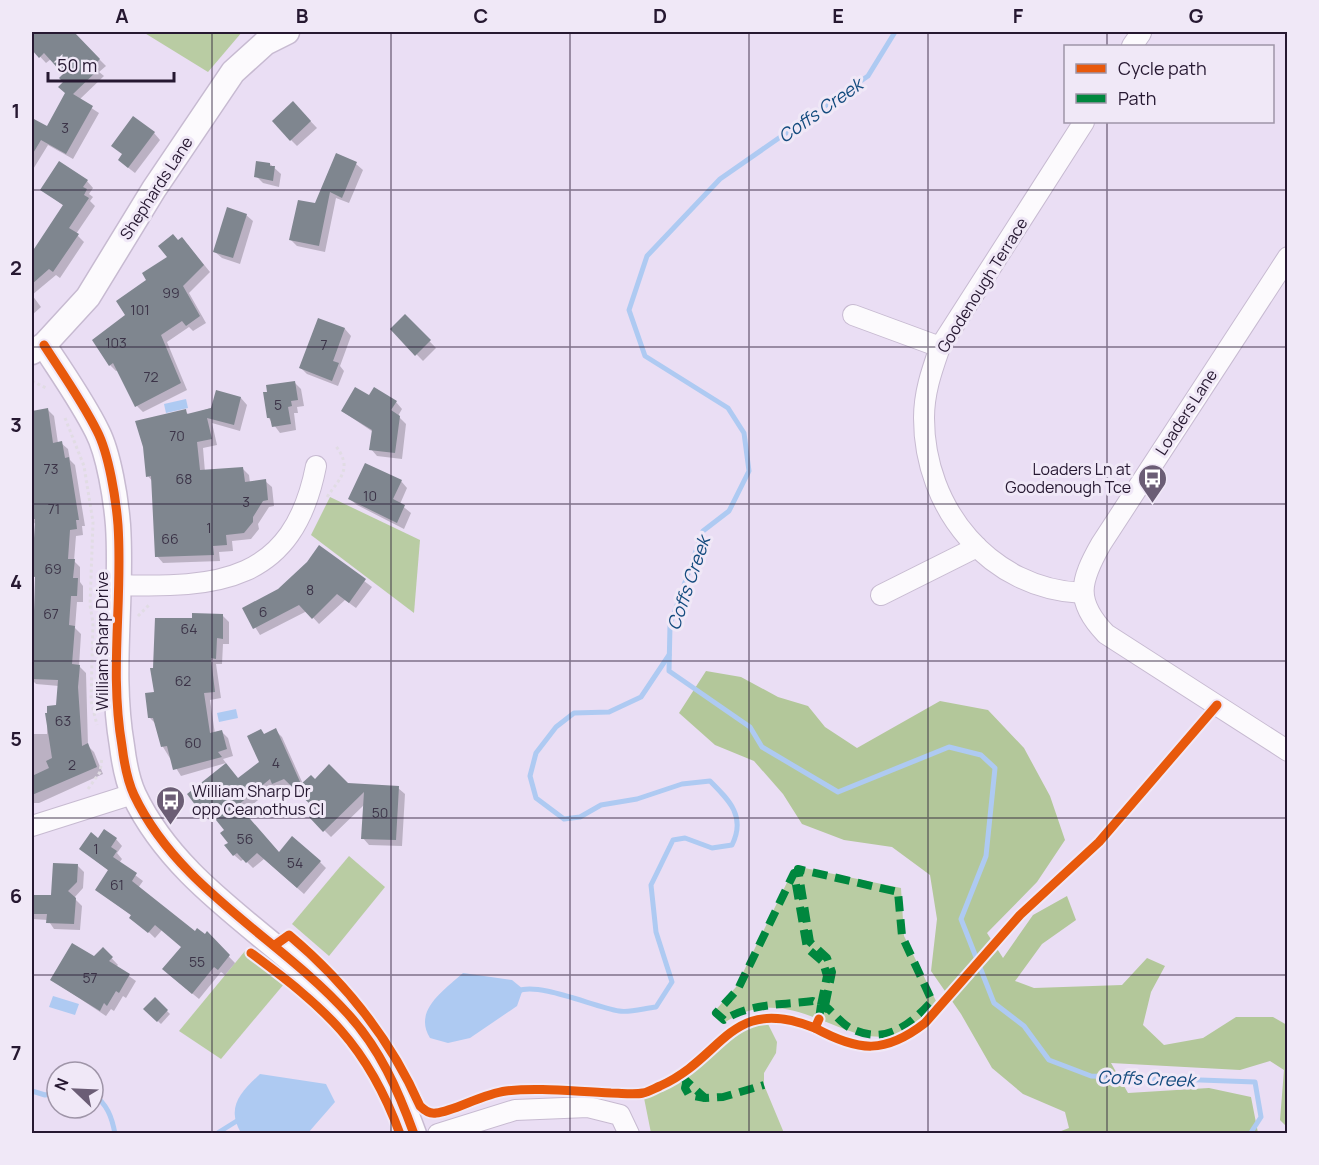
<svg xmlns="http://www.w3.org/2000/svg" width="1319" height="1165" font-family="Manrope,sans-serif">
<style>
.green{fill:#b9cca3}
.forest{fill:#b3c79a}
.water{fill:#aecaf2}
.shadow{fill:#0003}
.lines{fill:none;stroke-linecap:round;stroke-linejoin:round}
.stream{stroke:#aecaf2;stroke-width:5}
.building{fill:#7f868f}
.minor-casing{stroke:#c7bad1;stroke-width:22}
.tertiary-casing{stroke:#c7bad1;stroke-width:27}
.path{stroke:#e1dce4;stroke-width:3;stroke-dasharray:3 3;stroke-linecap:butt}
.minor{stroke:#fcfafd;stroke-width:20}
.tertiary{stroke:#fcfafd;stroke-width:24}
.quiet{stroke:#00873e;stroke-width:8;stroke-dasharray:15 8;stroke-linecap:butt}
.cycleway-casing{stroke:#f0e8f7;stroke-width:13}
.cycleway{stroke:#e8590c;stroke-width:9}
.grid{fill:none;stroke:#261831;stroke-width:1.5;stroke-opacity:0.55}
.labels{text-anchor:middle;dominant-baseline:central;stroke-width:6;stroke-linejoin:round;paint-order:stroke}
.number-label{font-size:14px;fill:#3c3448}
.street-label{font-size:16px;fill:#261831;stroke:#f0e8f7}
.poi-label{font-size:16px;fill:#261831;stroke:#f0e8f7;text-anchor:end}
.water-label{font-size:18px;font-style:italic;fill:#134b7e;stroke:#f0e8f7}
.neatline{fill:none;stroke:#261831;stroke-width:2}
.grid-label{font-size:20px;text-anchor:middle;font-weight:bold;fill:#261831}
</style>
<rect width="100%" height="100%" fill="#eadef4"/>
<g class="green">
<polygon points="143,32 242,32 208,72"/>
<polygon points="330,497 420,540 414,613 311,535"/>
<polygon points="349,856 385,887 329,956 292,924"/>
<path d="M795,866L901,888L904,936L936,1001C929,1009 922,1018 913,1025C855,1069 798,972 724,1023L713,1013L736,987Z"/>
<polygon points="245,951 284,984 221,1059 179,1031"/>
<path d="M765,1018L777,1042L776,1053L764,1073V1085L784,1133H651L643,1093C659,1086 675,1080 689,1069C715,1050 730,1021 765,1018Z"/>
</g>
<polygon class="forest" points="706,671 741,677 778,697 808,706 825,727 857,748 940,701 988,710 1024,748 1050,796 1065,840 1037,882 987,933 1003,958 1033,915 1067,896 1076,920 1042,944 1015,981 1034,988 1122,985 1147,958 1165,966 1151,992 1143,1025 1164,1045 1203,1038 1236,1017 1273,1017 1287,1025 1287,1127 1280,1120 1284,1070 1270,1061 1240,1070 1111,1063 1128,1093 1209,1088 1251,1097 1258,1133 1056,1133 1069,1128 1065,1112 1023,1094 992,1068 961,1014 931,971 937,919 930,875 892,847 844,840 802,824 783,794 754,761 715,745 679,713"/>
<g class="water">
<polygon points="186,399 188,408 166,413 164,404"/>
<polygon points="236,709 238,718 219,722 217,713"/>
<path d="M463,973L512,980L523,989L517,1006L470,1038L448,1043L430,1038C413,1011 443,991 463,973Z"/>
<polygon points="53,996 79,1004 75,1015 49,1007"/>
<path d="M260,1074L326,1084L335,1102L308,1133H241C226,1107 240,1093 260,1074Z"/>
</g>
<g class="shadow">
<polygon points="32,32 79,32 75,35 106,66 99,72 104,76 79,100 99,113 73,159 48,145 32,171 32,120 47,128 67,93 65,74 51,59 46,63 32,48"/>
<polygon points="300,110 317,128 297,146 291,140"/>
<polygon points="154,133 160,140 135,173 126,166"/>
<polygon points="337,155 356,164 363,170 349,203 336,198 325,252 297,246 290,239 316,205"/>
<polygon points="270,164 281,174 279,187 263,183 256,176"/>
<polygon points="87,181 93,188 89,194 93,197 90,201 95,206 76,234 84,242 60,278 56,275 32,295 41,307 32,315 32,255 64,206 42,189"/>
<polygon points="246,215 253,221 240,264 222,258 215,252"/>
<polygon points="179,242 188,245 210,272 189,293 206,323 193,331 189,327 167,342 187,390 143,412 137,406 119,370 116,371 110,365 127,315 148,280 169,257"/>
<polygon points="405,316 436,348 423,361 392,329"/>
<polygon points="319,320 345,329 351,336 340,366 344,371 338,386 307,374 301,368"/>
<polygon points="294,382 301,389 304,406 297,407 298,413 294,413 296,430 280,433 268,417"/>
<polygon points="241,398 247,405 240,431 212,423 217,445 203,448 205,472 242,468 249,475 250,483 265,481 272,487 274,506 269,507 258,524 259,529 251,539 232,541 233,551 219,552 220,561 163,563 157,556 153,482 148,476 185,411 189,415"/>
<polygon points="369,398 396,402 402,409 398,416 406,424 402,459 377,456 371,449 373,432 342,411"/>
<polygon points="48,410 54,416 58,443 61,443 68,449 70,460 75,465 85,526 82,526 83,535 76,536 74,561 80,567 80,582 83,586 83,602 77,602 75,628 81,634 79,666 86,673 88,746 94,752 103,774 39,803 32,803 32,734 47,734 47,715 57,706 59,686 36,684 32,680 37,579 34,576 36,525 32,520 32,412"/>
<polygon points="401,481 407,488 400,504 411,513 404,529 357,505 350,499"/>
<polygon points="319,547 372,587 356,608 345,600 319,624 307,611 260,635 244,609 279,591 308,563"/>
<polygon points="223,616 229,622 229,644 223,644 222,664 216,664 221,698 210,700 215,734 222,732 228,738 233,756 223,759 226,763 181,776 163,747 156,724 150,718 155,693 194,620"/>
<polygon points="275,730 282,737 303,784 315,781 398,788 405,794 402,846 369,845 363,838 365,804 331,837 311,817 318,810 292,784 280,790 276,786 243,812 279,854 320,862 326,868 304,894 264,859 253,868 244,859 241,861 234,855 226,830 214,816 209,820 203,813 261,763 265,735"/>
<polygon points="116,839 122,846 117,853 122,859 119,863 143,881 138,888 195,933 205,936 207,934 235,963 225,975 221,972 199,999 171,976 183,947 162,930 155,938 132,916 97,890 109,871 81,849 98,840"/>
<polygon points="77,865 84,872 83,888 74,898 82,906 80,930 54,929 48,920 32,919 32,897 52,896"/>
<polygon points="103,949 118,965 116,967 136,981 126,998 123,996 114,1011 111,1009 106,1016 52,980 94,958"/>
<polygon points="155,999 170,1014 161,1024 145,1009"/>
</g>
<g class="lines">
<g class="stream">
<polyline points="895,32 868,76 720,179 647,256 629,310 645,356 728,408 744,433 749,471 729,511 703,531 670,625 669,671 750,727 762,747 838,792 949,747 981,755 995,768 986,856 961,919 994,1003 1024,1026 1049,1060 1091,1076 1255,1082 1261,1117 1250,1134"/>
<path d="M518,991C539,982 594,1007 619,1011C630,1013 645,1008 656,1007L672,982L656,932L651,885L673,840L685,838L712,848L732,845C746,817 730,801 710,781L682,784L637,799L601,805L580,817L564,819L536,798L530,776L536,753L556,727L574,713L609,712L641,697L669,655"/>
<polyline points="32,1091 45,1095 57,1093"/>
<path d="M93,1094C107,1104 112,1117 115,1134"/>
<polyline points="216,1134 240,1119"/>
</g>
</g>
<g class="building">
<polygon points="32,32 74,32 100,59 94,65 99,69 73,94 93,106 66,154 41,140 32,155 32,118 47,126 65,93 58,87 63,82 59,78 63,74 44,53 39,58 32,50"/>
<polygon points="293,101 311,121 290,141 272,121"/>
<polygon points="133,116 155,132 128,168 118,160 122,154 111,146"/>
<polygon points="336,153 357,162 342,198 330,192 319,246 289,240 298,200 315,203"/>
<polygon points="59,161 88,180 83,187 87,189 84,195 89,198 69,228 79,234 53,272 49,269 32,284 32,252 63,205 40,190"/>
<polygon points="256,161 270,163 270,166 275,166 273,181 254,177"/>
<polygon points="227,207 247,214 233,258 213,252"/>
<polygon points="173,234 178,240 182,237 204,265 183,286 200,316 186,326 182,321 161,335 181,383 135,407 113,363 109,366 92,340 125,315 116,301 146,280 142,273 167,257 158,246"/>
<polygon points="405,314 431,340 415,356 390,329"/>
<polygon points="318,318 345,328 333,361 339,363 332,381 299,368"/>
<polygon points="295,381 298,400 291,401 292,406 288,407 291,424 272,427 270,418 267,418 263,392 267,392 266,385"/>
<polygon points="355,387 369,395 374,387 397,401 391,410 400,416 395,453 369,450 372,430 341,411"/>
<polygon points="216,390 241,397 234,425 207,418 212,439 197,442 200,470 243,467 245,482 266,479 268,500 263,501 253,517 253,522 244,533 226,535 227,545 213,546 214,555 155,557 151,476 146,477 143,447 135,421 186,409 187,414 211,408"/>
<polygon points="48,408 53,443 62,441 65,458 69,457 79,520 76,520 77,529 70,530 68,559 75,559 73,578 78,578 77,596 71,596 69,625 75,626 72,664 80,665 78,687 82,746 88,743 97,767 32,795 32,776 49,768 46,761 52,758 45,713 47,713 47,706 56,705 58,680 32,679 35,577 32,576 35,519 32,519 32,411"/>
<polygon points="365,463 402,480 393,499 405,505 397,523 348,499"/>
<polygon points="319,545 366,579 349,603 337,594 312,619 299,605 253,629 242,608 278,589 307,562"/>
<polygon points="192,613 223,614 223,639 217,638 216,659 211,658 215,692 204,693 210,733 222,730 227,749 218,752 222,757 173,770 167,746 161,747 153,718 148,718 145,693 154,692 150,668 153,668 155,618 192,618"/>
<polygon points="276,728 301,784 311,775 315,779 329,764 348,783 399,786 396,840 361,839 364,792 323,832 309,817 316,810 284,779 272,784 270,779 238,805 279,852 292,836 321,861 297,888 257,853 246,863 237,853 233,856 224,845 228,843 220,833 224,830 208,810 202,814 187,794 226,763 238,778 259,762 247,736 261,729 264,734"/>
<polygon points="104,829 117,838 111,847 117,851 113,857 137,873 132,881 195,931 197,928 205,934 207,931 230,955 218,970 214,967 192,994 162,969 181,947 155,925 148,933 129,918 131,915 95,890 108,870 79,849 91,832 98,838"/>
<polygon points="53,863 78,864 77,882 68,891 76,898 74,924 46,923 47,914 32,914 33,895 51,895"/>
<polygon points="72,943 94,956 103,947 113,957 109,961 130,974 119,993 116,991 107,1006 104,1003 100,1011 50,980"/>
<polygon points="155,997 168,1010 157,1022 143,1009"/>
</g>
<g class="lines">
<defs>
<g id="minor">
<polyline points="1132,46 1141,33"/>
<path d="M1288,257L1101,544C1080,581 1074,601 1106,634L1288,751"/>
<polyline points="853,315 940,347"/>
<path d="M117,585C218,588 293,583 316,466"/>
<path d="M1082,593C990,589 924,509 924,418C924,392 932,370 940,347L1084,122"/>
<polyline points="881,595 977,547"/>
<polyline points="32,826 133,794"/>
<polyline points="438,1134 515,1110 588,1107 620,1115 629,1134"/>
</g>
<g id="tertiary">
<path d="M44,345C62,373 82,401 97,431C109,454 116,500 118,525C123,600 109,670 122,746C124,762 127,780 134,795C179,890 280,938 348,1014C380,1049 398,1090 414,1134"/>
<polyline points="32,352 44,345 88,297 154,189 233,72 265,43 287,32"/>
</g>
</defs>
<use href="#minor" class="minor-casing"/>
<use href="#tertiary" class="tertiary-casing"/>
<g class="path">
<polyline points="32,381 46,388"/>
<polyline points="65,418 84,466 93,522 90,605 93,623 91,701 97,725"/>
<path d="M327,497C341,477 353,468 335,445"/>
<polyline points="138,616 150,604"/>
<polyline points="88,789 100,772 102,758"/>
</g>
<use href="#minor" class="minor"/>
<use href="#tertiary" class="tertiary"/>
<g class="quiet">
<path d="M821,1005L827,976L823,962L807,948L794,873L738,989L716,1013L724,1020C750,1003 783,1005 813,1001L821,1005L819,1019L825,1006C834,1013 841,1023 850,1028C885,1046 910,1025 932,1001L902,936L898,892L798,869L810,942L827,958L832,972L825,1006"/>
<polyline points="680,1075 705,1098 723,1097 764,1085"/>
<polyline points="687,1080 685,1088 689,1095 705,1098"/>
</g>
<defs>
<g id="cycleway">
<path d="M44,345C62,373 82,401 97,431C109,454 116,500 118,525C123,600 109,670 122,746C124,762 127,780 134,795C179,890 280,938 348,1014C380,1049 398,1090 414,1134"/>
<path d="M275,945L289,935C346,983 390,1038 420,1106C424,1110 430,1114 436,1113C455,1111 482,1094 506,1091C540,1087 577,1092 611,1093C621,1093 634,1095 643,1093C649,1092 655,1088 660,1086C725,1057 729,994 815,1028L819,1019"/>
<path d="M251,953C325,1008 367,1044 400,1134"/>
<path d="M815,1028C859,1052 885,1054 925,1023L1020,915L1099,842L1217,705"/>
</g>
</defs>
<use href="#cycleway" class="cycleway-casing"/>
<use href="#cycleway" class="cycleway"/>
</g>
<path class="grid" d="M212,32V1134M391,32V1134M570,32V1134M749,32V1134M928,32V1134M1107,32V46M1107,122V1134M32,190H1288M32,347H1288M32,504H1288M32,661H1288M32,818H1288M32,975H1288"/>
<defs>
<symbol id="bus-pin" viewBox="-11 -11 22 30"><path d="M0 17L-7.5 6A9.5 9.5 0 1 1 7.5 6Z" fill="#6b5d75" stroke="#f0e8f7"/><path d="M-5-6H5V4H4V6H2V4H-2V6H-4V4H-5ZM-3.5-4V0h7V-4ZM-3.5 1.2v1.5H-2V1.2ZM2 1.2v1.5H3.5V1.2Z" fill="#fff"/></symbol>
</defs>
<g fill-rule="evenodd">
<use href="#bus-pin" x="1136" y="462" width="33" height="45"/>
<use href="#bus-pin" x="154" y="784" width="33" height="45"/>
</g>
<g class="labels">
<g class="number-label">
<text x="65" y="127">3</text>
<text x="171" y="292">99</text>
<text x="140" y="309">101</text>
<text x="116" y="342">103</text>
<text x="324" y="344">7</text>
<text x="151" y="376">72</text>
<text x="278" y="404">5</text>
<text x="177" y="435">70</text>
<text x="51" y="468">73</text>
<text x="184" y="478">68</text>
<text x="370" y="495">10</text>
<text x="246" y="501">3</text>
<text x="54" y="508">71</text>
<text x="209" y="527">1</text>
<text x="170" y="538">66</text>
<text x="53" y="568">69</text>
<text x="310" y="589">8</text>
<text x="263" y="611">6</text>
<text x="51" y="613">67</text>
<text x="189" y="628">64</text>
<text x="183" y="680">62</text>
<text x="63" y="720">63</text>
<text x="193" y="742">60</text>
<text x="276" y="762">4</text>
<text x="72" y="764">2</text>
<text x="380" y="812">50</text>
<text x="245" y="838">56</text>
<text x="96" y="848">1</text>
<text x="295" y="862">54</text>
<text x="117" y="884">61</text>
<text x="197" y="961">55</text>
<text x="90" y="977">57</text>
</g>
<g class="street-label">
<text transform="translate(156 188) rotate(-57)">Shephards Lane</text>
<text transform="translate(982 285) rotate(-58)">Goodenough Terrace</text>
<text transform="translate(1186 412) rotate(-57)">Loaders Lane</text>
<text transform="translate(102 641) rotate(-90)">William Sharp Drive</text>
</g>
<g class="poi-label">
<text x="1131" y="469">Loaders Ln at<tspan x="1131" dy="18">Goodenough Tce</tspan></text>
<text x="192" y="791" text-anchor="start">William Sharp Dr<tspan x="192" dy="18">opp Ceanothus Cl</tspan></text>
</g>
<g class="water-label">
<text transform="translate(820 110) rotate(-35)">Coffs Creek</text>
<text transform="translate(688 583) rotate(-71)">Coffs Creek</text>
<text transform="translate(1146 1078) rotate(2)">Coffs Creek</text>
</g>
</g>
<rect width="1319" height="1165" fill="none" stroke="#f0e8f7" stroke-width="66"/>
<rect x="1064" y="45" width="210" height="78" fill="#f0e8f7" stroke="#9f95a8" stroke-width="1.5"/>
<rect x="1076" y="64" width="30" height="9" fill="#e8590c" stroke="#9f95a8" stroke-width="1.5"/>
<text x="1118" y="75" font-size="18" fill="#261831">Cycle path</text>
<rect x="1076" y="94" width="30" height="9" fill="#00873e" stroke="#9f95a8" stroke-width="1.5"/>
<text x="1118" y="105" font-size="18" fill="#261831">Path</text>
<g transform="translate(75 1090) rotate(293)"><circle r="28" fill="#f0e8f7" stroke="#9f95a8" stroke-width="1.5"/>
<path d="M0-4.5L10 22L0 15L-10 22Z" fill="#6b5d75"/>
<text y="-9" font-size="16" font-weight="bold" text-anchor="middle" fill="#261831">N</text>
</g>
<path d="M48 72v9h126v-9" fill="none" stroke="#261831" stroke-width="3"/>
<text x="57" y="72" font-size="18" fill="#261831" stroke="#f0e8f7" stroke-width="4.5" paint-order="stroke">50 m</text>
<rect x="33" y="33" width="1253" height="1099" class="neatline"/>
<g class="grid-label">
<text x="122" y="23">A</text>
<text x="302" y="23">B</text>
<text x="481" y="23">C</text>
<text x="660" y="23">D</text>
<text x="838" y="23">E</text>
<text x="1018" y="23">F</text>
<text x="1196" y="23">G</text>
<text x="16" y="118">1</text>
<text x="16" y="275">2</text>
<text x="16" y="432">3</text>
<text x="16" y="589">4</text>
<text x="16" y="746">5</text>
<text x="16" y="903">6</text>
<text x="16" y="1060">7</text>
</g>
</svg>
